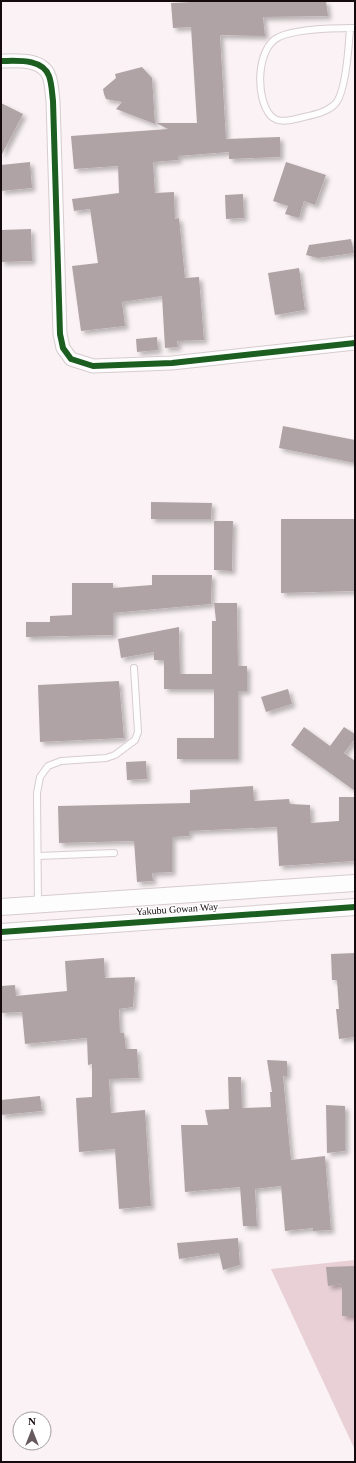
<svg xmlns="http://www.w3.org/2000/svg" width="356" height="1463" font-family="'Times New Roman',serif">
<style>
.green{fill:#e8d0d6}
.building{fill:#b0a3a6;filter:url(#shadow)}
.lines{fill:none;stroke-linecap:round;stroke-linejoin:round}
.service-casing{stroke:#d7cccf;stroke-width:8}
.minor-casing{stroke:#d7cccf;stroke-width:15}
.tertiary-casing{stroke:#d7cccf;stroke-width:18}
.service{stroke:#fefdfd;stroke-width:6}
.minor{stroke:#fefdfd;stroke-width:13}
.tertiary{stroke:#fefdfd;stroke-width:16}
.cycleway-casing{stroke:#fff;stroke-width:8}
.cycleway{stroke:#1b5e20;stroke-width:6}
.labels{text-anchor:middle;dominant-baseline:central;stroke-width:3;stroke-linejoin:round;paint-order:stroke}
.street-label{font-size:10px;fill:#150a0d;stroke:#fff}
</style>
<defs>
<filter id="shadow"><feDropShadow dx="3.5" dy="3.5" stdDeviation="2" flood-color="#0004"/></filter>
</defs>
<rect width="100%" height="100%" fill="#faf2f4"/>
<polygon class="green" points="355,1260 355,1450 271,1269"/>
<g class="building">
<polygon points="211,1 326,1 328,16 263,17 265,36 220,35 226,139 280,137 280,157 229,159 229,152 178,156 178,160 153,162 155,193 174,192 175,219 179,218 185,278 199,277 204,340 177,341 178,347 165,348 162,296 122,302 125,326 81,331 72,266 98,263 90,209 74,211 72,199 119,193 118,166 74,169 71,136 168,129 156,123 197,123 191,27 173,28 171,3"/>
<polygon points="142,67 152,78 155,124 116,109 122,102 106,99 104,94 103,89 116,78 115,74"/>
<polygon points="1,103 23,114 1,156"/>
<polygon points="30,162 32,188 1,191 1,165"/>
<polygon points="286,162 326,175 315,205 304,201 299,218 285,214 288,206 273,201"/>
<polygon points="243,194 244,218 226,219 225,195"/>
<polygon points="31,229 32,261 1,262 1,230"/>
<polygon points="351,239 354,253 318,258 306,255 309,245"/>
<polygon points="299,268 305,310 275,315 268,273"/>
<polygon points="157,337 158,350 137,352 136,339"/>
<polygon points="283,426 355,440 355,463 279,448"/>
<polygon points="151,502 212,503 211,519 151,519"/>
<polygon points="281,519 355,519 355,591 281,593"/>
<polygon points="214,521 233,521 232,571 214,570"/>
<polygon points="152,575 212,575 211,604 113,613 113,635 26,637 26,622 50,622 50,616 72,615 72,583 113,583 113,588 152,585"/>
<polygon points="214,603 237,603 238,666 247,666 247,691 238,691 238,759 177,759 177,738 214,738 214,689 164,689 164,660 154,660 154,652 121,658 118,639 179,627 180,674 212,674 212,621 216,621"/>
<polygon points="119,681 124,738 40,742 38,685"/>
<polygon points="288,689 292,704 266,712 261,697"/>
<polygon points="304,727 330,746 344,727 355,734 355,739 344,753 355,761 355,791 291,745"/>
<polygon points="146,761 147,779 127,780 126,762"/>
<polygon points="253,786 254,801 289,799 290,804 310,805 311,823 339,821 339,797 355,797 355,861 279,866 277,827 189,831 189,836 172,837 172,872 152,873 153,881 137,882 134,841 59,843 58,806 190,803 190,790"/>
<polygon points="355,953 355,1037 339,1039 336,1009 339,1009 337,980 332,980 331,954"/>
<polygon points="104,958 105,978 135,977 133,1007 119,1009 120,1033 124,1033 126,1049 137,1049 139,1078 109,1079 111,1113 145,1110 151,1206 119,1209 115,1149 79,1152 76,1098 92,1097 92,1064 88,1065 87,1038 25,1044 22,1012 1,1013 1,986 15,985 16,996 67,991 65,961"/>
<polygon points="267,1060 287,1061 287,1076 283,1076 291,1160 325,1156 331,1230 313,1231 313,1228 285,1231 281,1186 255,1189 257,1226 243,1226 240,1187 185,1192 181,1125 208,1125 205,1110 229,1109 228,1077 241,1077 242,1108 271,1107 270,1092 272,1092"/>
<polygon points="40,1096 42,1111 1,1115 1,1100"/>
<polygon points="326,1105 345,1106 345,1151 327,1153"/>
<polygon points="238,1238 240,1265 223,1270 219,1253 179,1259 177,1243"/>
<polygon points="355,1266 355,1316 342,1316 342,1284 328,1286 326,1267"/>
</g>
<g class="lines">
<defs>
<g id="service">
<path d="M350,28C349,44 346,96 334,105C325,113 312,115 300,118C291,120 279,124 271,116C255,99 256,47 279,37C296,29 336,28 355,28"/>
<polyline points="38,856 114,853"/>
<polyline points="38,904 37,793 40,777 48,766 61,761 106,758 115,755 135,740 138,732 134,668"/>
</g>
<path id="minor" d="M1,61C17,61 42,58 49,76C52,84 52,94 53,101L60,334L63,348L71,359L93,366L172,363L355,343"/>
<g id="tertiary">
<polyline points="1,907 355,883"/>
<polyline points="1,932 355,907"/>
</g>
</defs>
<use href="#service" class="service-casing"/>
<use href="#minor" class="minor-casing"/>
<use href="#tertiary" class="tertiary-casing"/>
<use href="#service" class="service"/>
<use href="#minor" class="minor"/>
<use href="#tertiary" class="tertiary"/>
<defs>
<g id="cycleway">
<path d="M1,61C17,61 42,58 49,76C52,84 52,94 53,101L60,334L63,348L71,359L93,366L172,363L355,343"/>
<polyline points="1,932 355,907"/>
</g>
</defs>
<use href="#cycleway" class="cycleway-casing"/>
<use href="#cycleway" class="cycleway"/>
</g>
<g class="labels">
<g class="street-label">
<text transform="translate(177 909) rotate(-4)">Yakubu Gowan Way</text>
</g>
</g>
<rect width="356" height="1463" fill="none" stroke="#150a0d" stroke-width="4"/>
<g transform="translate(32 1431)"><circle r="19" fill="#ffffff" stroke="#a19d9e"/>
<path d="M0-3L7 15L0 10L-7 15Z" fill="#655b5e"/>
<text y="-6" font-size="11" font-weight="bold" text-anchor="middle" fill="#150a0d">N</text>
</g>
</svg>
